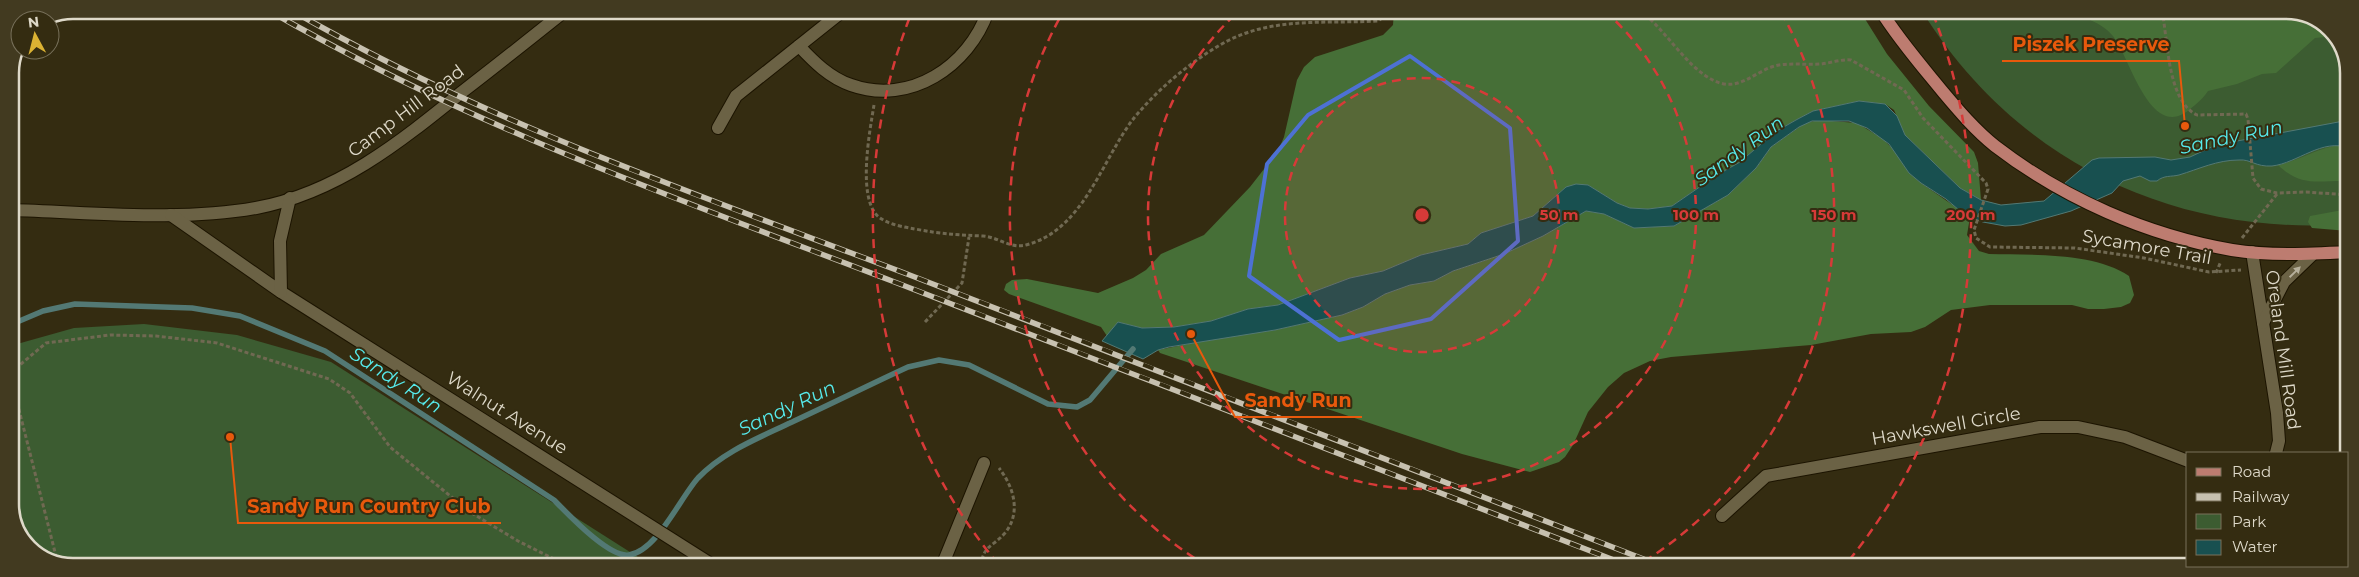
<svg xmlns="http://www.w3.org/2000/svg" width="2359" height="577" font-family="Montserrat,sans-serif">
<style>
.green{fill:#3c5c31}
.forest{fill:#466f37}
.water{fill:#185050;stroke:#537974}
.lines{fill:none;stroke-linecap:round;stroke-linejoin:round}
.stream{stroke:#537974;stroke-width:5.5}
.minor-casing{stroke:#1c1400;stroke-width:14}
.major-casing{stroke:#1c1400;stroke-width:14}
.path{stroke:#706952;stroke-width:3;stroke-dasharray:4 2.5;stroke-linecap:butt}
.minor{stroke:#6b6245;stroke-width:12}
.major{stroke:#bd7c70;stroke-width:12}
.rail-casing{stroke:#c7c1b0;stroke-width:5.5}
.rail{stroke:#342c11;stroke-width:4;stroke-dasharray:11;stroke-linecap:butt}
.oneway{fill:#b6af9b}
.marked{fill:none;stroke:#4d71d4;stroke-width:4;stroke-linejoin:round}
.ring{fill:none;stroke:#d73a38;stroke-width:2.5;stroke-dasharray:9 6}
.labels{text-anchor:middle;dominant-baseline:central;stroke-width:4;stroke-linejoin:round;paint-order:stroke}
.street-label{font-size:18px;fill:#ded9c9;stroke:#342c11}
.water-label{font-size:19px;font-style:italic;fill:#56eaeb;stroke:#342c11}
.rim{fill:none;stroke:#ded9c9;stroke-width:2.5}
.centre{fill:#d73a38;stroke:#342c11;stroke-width:2.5}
.ring-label{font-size:15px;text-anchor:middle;font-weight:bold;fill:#d73a38;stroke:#342c11;stroke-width:4;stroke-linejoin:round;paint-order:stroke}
.leader{fill:none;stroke:#e8590c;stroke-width:2}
.callout-dot{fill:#e8590c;stroke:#342c11;stroke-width:2}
.callout-label{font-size:19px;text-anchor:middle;font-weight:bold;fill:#e8590c;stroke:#342c11;stroke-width:4;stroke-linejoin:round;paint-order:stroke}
</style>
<rect width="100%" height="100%" fill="#342c11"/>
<g class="green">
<path d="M1922,11H2299L2334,32L2349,68L2348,224C2173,237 2015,161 1922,11Z"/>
<polygon points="144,324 237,335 331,362 652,566 60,566 26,546 11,512 10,346 74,328"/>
</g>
<g class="forest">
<polygon points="1394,11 1860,11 1887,54 1929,106 1974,152 1978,163 1981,200 1960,188 1905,135 1894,110 1885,104 1859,101 1813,111 1796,120 1775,132 1740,162 1717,175 1672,206 1648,209 1630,208 1617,203 1588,185 1566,187 1533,216 1481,233 1468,244 1421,255 1383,271 1350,278 1278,305 1248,309 1211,321 1174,327 1142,328 1118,322 1107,336 1101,327 1009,294 1004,290 1006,284 1012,280 1027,279 1098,293 1133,278 1146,270 1161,254 1204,235 1250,187 1278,151 1284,137 1297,80 1304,67 1315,57 1383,35 1393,25"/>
<path d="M2072,11H2299L2334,32L2335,36L2315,38L2276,73L2262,74L2237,84L2208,91C2203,99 2196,104 2189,110C2149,142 2129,53 2112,35C2101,22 2085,19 2072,11Z"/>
<path d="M1819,120L1857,123L1883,139L1896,152L1909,173L1921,183L1970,217L1967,235L1979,251L1989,254C2029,255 2095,252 2129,276L2134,295L2130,303L2121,307L2104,309H2088L2072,305H1990L1951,310L1925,327L1911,332L1871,334L1811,345L1671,357L1650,361L1624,373L1608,387L1588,412L1573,445L1565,457L1559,462L1530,472L1462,454L1160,353L1158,350L1223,337L1275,330L1342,315L1363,307L1385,294L1410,285L1434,281L1453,271L1504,254L1543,236L1586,211L1604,214L1634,228L1674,226L1728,195L1756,168L1771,147L1805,123Z"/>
<path d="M2341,145L2349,148V181C2318,180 2302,188 2278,165C2301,160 2318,147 2341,145Z"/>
<polygon points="2348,209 2348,231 2312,228 2308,222 2310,216"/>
</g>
<path class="water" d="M1859,101L1885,104L1897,116L1905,135L1960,188L1981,200L2001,205L2044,201L2092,160L2099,158L2155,157L2171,160L2190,157L2216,145L2349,120V148C2322,138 2298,163 2272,166C2255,167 2251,159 2239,160C2217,160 2199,169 2179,175C2171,177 2164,175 2157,181H2150L2140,176L2123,181L2112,193L2071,211L2021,225L2005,226L1983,222L1966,216L1946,199L1921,183L1909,173L1889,144L1867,128L1849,121H1812L1799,127L1771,147L1756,168L1728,195L1674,226L1634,228L1604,214L1586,211L1543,236L1504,254L1453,271L1434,281L1410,285L1385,294L1363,307L1342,315L1275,330L1169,347L1158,350L1143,359L1102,341L1118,322L1142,328L1174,327L1211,321L1248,309L1278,305L1350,278L1383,271L1421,255L1468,244L1481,233L1533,216L1566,187L1576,184L1588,185L1617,203L1630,208L1648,209L1672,206L1717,175L1740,162L1775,132L1796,120L1813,111Z"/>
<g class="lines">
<path class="stream" d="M10,325L43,311L75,304L192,308L240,316L325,351L554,500C568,514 609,558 629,555C657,551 680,498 698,478C724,451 759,438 792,422C831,404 869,385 908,367L939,360L969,365L1048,404L1077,407L1090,400L1133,349"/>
<defs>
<g id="minor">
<path d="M799,46C814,62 830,78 851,85C910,106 969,66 988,11"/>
<polyline points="718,128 736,96 844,10"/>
<path d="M10,210C90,212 178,222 256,208C337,193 399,143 462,92C497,65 531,38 566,10"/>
<polyline points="171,215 281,292 714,566"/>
<polyline points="2252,252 2277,413 2279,441 2276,453"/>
<polyline points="281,292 280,241 290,198"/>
<polyline points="2263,323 2284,282 2313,254"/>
<polyline points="1722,516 1766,476 2040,427 2078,427 2125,437 2188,461"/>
<polyline points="942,566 984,463"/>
<polyline points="2253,566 2256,567"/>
<polyline points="2232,567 2233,566"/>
</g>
<path id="major" d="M1881,11C1899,40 1921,65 1943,92C1959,111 1975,130 1995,146C2064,199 2147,235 2232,250C2270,256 2309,254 2348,252"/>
</defs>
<use href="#minor" class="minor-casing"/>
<use href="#major" class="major-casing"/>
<g class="path">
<path d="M1640,11C1666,29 1686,68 1715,81C1740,93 1756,69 1779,65C1793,63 1807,65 1821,64C1831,63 1841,59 1851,60L1904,90L1923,118L1986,183L1988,189L1974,230L1976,238L1990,247L2075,248L2144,258L2209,272L2241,270"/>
<path d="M2162,11C2168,39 2167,101 2197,115L2246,114L2248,119L2253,178L2261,189L2277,193L2306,192L2349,195"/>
<path d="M874,105C870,130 856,201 880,218C890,225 904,227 915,229C941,234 958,235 983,236C998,237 1010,249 1026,245C1084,230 1102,159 1134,118C1157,90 1189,63 1220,45C1269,16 1324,24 1379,21L1383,16V11"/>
<polyline points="2242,238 2277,194"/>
<polyline points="2216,273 2221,261"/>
<polyline points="925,322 962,283 969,237"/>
<polyline points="58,564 13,386 15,369 46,343 110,335 156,336 217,343 329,379 350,393 390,447 470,512 518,541 568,566"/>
<path d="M981,566C983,545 993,547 1005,533C1022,512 1013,486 999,468"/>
</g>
<use href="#minor" class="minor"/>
<use href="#major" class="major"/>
<defs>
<g id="rail">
<path d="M268,10C465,124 681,200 892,281C1139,375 1385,472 1632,567"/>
<path d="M291,10C485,122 699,195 907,274C1159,370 1411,469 1664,567"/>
</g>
</defs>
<use href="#rail" class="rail-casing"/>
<use href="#rail" class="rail"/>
</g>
<defs><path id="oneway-solid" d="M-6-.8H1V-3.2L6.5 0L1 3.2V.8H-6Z" transform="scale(1.25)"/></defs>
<use class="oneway" href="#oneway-solid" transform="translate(2295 272) rotate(-44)"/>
<path class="marked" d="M1410,56L1510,128L1518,241L1431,319L1339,340L1249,276L1267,164L1308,115Z"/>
<circle cx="1422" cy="215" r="137" fill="#d73a38" fill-opacity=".12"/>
<g class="ring">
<circle cx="1422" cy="215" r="137"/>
<path d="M1605 11A274 274 0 1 1 1239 11"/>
<path d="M1207 566A412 412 0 0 1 1063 12M1781 12A412 412 0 0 1 1637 566"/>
<path d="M998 564A549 549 0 0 1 911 14M1933 14A549 549 0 0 1 1846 564"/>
</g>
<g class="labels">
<g class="street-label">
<text transform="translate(406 111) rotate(-37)">Camp Hill Road</text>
<text transform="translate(2147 247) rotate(10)">Sycamore Trail</text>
<text transform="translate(2283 350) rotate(82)">Oreland Mill Road</text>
<text transform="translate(507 413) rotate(32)">Walnut Avenue</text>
<text transform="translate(1946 426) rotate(-10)">Hawkswell Circle</text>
</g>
<g class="water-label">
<text transform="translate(2231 137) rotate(-12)">Sandy Run</text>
<text transform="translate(1739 151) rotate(-36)">Sandy Run</text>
<text transform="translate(396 380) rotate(33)">Sandy Run</text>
<text transform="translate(787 408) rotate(-25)">Sandy Run</text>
</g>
</g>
<path d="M0 0H2359V577H0ZM73 19H2286A54 54 0 0 1 2340 73V504A54 54 0 0 1 2286 558H73A54 54 0 0 1 19 504V73A54 54 0 0 1 73 19Z" fill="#423a20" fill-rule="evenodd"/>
<path class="rim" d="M73 19H2286A54 54 0 0 1 2340 73V504A54 54 0 0 1 2286 558H73A54 54 0 0 1 19 504V73A54 54 0 0 1 73 19Z"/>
<circle cx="1422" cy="215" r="8" class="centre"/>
<g class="ring-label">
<text x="1559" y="220">50 m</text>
<text x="1696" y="220">100 m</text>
<text x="1834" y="220">150 m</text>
<text x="1971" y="220">200 m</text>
</g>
<path class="leader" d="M2185 126L2179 61H2002M1191 334L1235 417H1362M230 437L238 523H501"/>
<g class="callout-dot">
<circle cx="2185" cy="126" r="5"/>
<circle cx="1191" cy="334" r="5"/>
<circle cx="230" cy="437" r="5"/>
</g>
<g class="callout-label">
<text x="2091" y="51">Piszek Preserve</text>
<text x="1298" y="407">Sandy Run</text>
<text x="369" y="513">Sandy Run Country Club</text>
</g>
<rect x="2186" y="452" width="162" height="115" fill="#342c11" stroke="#78715b"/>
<rect x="2196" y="468" width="25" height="8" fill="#bd7c70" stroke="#78715b"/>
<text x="2232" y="477" font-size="15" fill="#ded9c9">Road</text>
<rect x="2196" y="493" width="25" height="8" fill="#c7c1b0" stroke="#78715b"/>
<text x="2232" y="502" font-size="15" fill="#ded9c9">Railway</text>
<rect x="2196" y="514" width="25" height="15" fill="#3c5c31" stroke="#78715b"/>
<text x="2232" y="527" font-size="15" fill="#ded9c9">Park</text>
<rect x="2196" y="540" width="25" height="15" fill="#185050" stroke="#78715b"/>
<text x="2232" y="552" font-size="15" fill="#ded9c9">Water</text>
<g transform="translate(35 35) rotate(353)"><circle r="24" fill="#342c11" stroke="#78715b"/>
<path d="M0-4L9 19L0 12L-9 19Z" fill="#dbb233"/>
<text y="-8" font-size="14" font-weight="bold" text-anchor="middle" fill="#ded9c9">N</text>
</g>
</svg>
